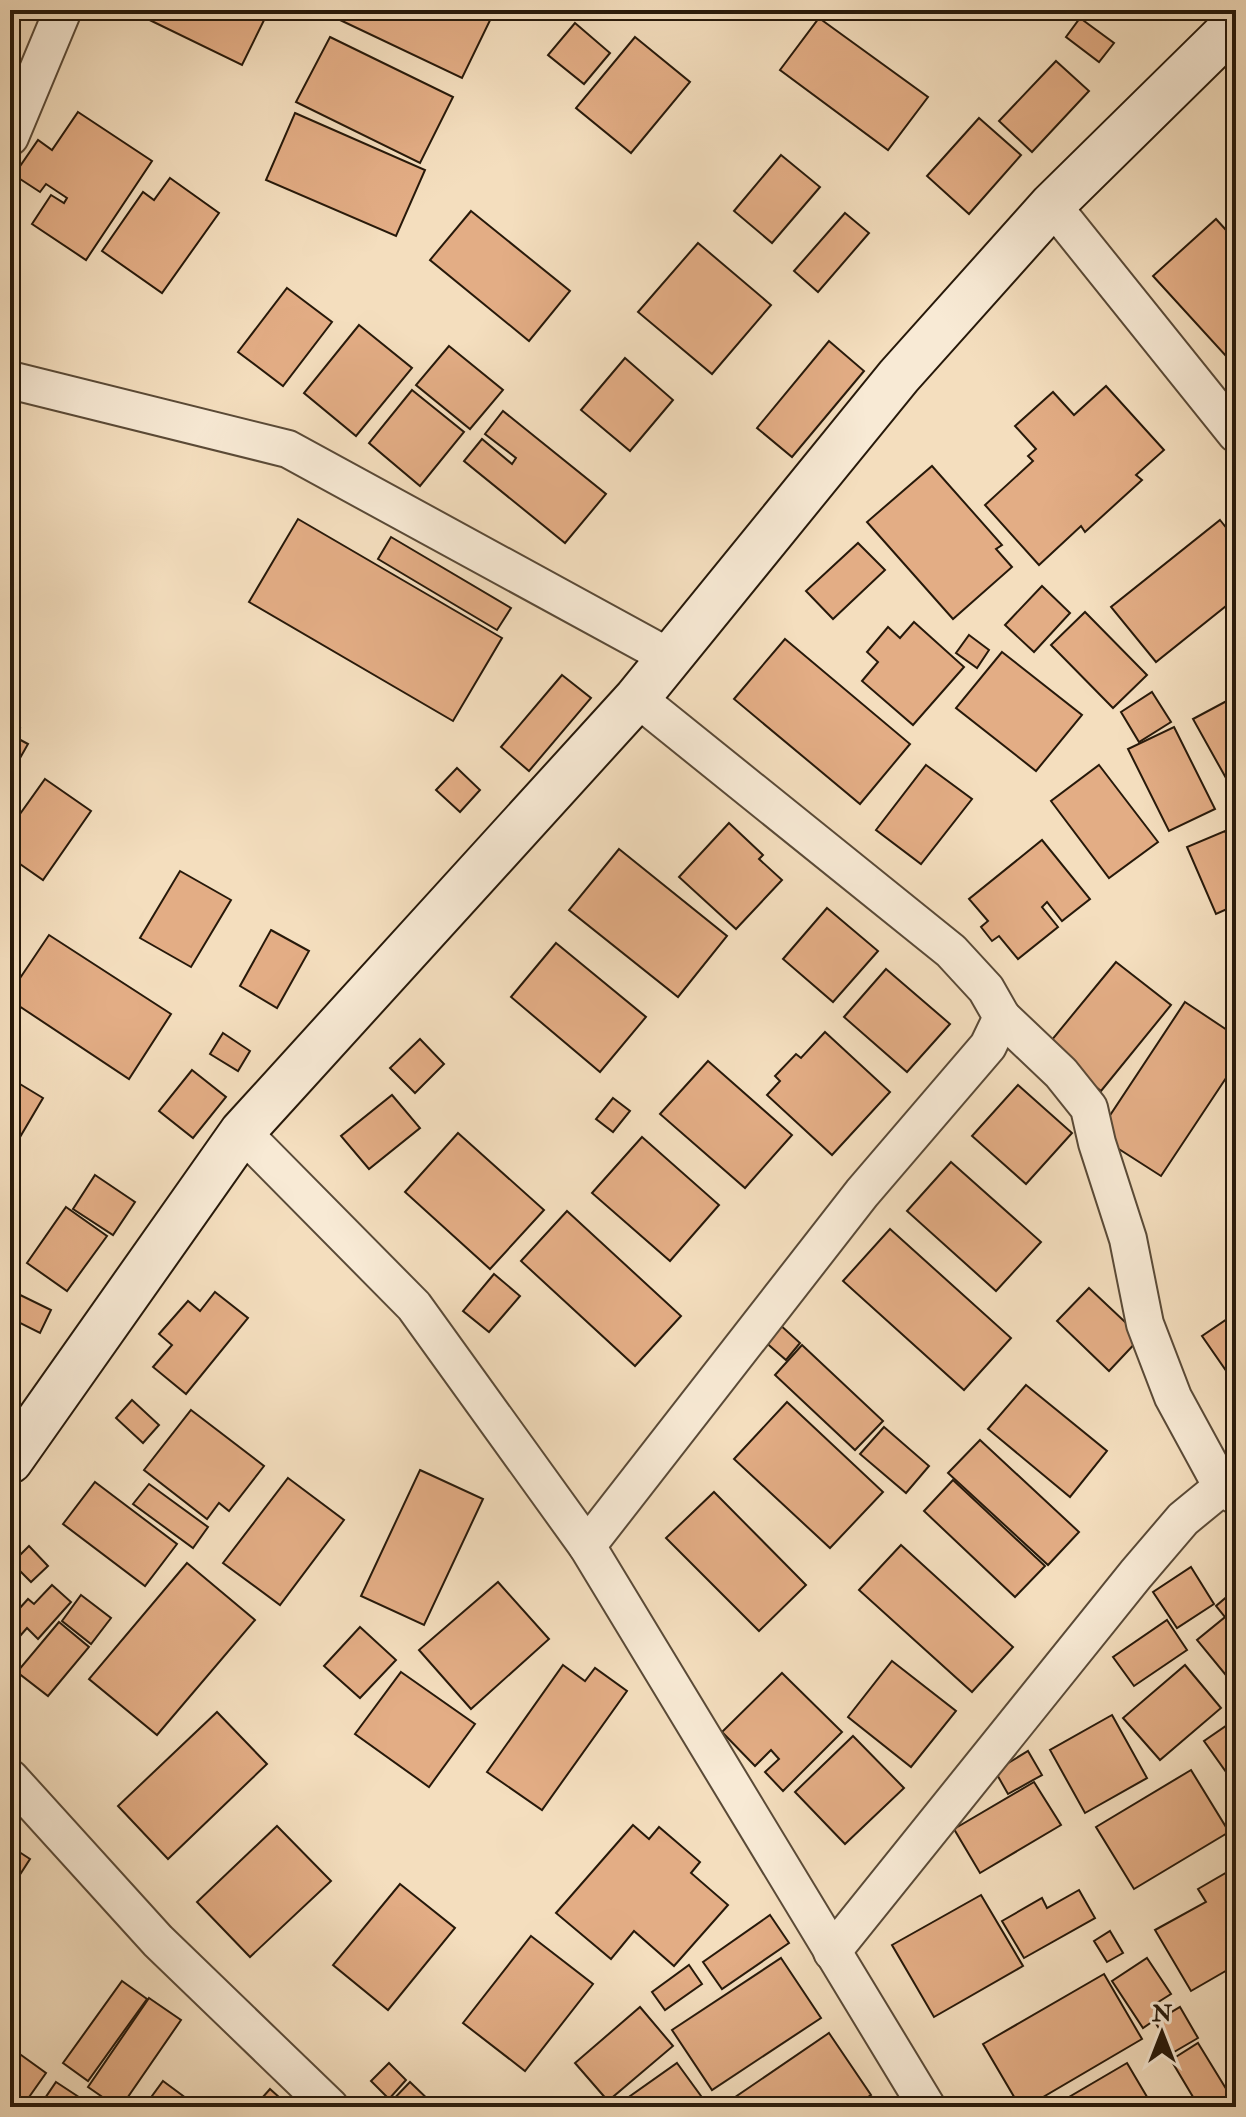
<svg xmlns="http://www.w3.org/2000/svg" width="1246" height="2117" font-family="'IM FELL Double Pica',serif">
<style>
.building{fill:#e3ad85;stroke:#27190a;stroke-width:2}
.lines{fill:none;stroke-linecap:round;stroke-linejoin:round}
.street-casing{stroke:#5a4a37;stroke-width:40}
.secondary-casing{stroke:#27190a;stroke-width:48}
.street{stroke:#f8ead5;stroke-width:36}
.secondary{stroke:#f8ead5;stroke-width:44}
</style>
<rect width="100%" height="100%" fill="#f4debe"/>
<filter id="stains"><feTurbulence type="fractalNoise" baseFrequency=".0025" numOctaves="4"/><feColorMatrix values="0 0 0 0 .2 0 0 0 0 .09 0 0 0 0 .02 0 0 0 .5 -.17"/></filter>
<radialGradient id="worn" r=".72"><stop offset=".6" stop-color="#630" stop-opacity="0"/><stop offset="1" stop-color="#630" stop-opacity=".3"/></radialGradient>
<g class="building">
<polygon points="129,10 269,10 242,65"/>
<polygon points="319,10 495,10 462,78"/>
<polygon points="819,18 928,97 888,150 780,70"/>
<polygon points="1080,18 1114,43 1099,62 1066,37"/>
<polygon points="575,23 610,53 584,84 548,55"/>
<polygon points="330,37 453,97 420,163 296,102"/>
<polygon points="635,37 690,82 631,153 576,108"/>
<polygon points="1056,61 1089,91 1032,152 999,121"/>
<polygon points="78,112 152,161 86,260 32,224 51,195 64,203 67,198 46,184 40,192 14,175 38,140 52,150"/>
<polygon points="295,113 425,170 396,236 266,180"/>
<polygon points="979,118 1021,155 969,214 927,176"/>
<polygon points="781,155 820,187 772,243 734,211"/>
<polygon points="170,178 219,213 162,293 102,251 143,192 154,200"/>
<polygon points="471,211 570,291 529,341 430,260"/>
<polygon points="845,213 869,233 818,292 794,271"/>
<polygon points="1216,219 1236,241 1236,367 1153,276"/>
<polygon points="698,243 771,305 712,374 638,312"/>
<polygon points="287,288 332,322 283,386 238,352"/>
<polygon points="359,325 412,368 356,436 304,393"/>
<polygon points="829,341 864,371 792,457 757,428"/>
<polygon points="449,346 503,390 470,429 416,385"/>
<polygon points="625,358 673,400 630,451 581,410"/>
<polygon points="1106,386 1164,450 1136,475 1142,480 1085,532 1081,526 1039,565 985,505 1033,461 1028,456 1036,449 1015,426 1053,392 1074,415"/>
<polygon points="412,390 464,432 420,486 369,443"/>
<polygon points="503,411 606,494 565,543 464,461 482,439 512,464 516,458 485,434"/>
<polygon points="932,466 1002,545 996,549 1012,567 953,619 867,522"/>
<polygon points="298,519 502,638 453,721 249,602"/>
<polygon points="1220,520 1236,540 1236,598 1156,662 1111,607"/>
<polygon points="391,537 511,608 497,630 378,559"/>
<polygon points="858,543 885,570 833,619 806,591"/>
<polygon points="1042,586 1070,613 1034,652 1005,625"/>
<polygon points="1085,612 1147,675 1113,708 1051,645"/>
<polygon points="914,622 964,667 913,725 862,681 878,662 867,652 888,627 900,638"/>
<polygon points="969,635 989,650 977,668 956,653"/>
<polygon points="785,639 910,744 860,804 734,699"/>
<polygon points="1002,652 1082,715 1036,771 956,708"/>
<polygon points="562,675 591,698 529,771 501,747"/>
<polygon points="1152,692 1171,722 1139,742 1121,712"/>
<polygon points="1236,696 1236,796 1193,719"/>
<polygon points="10,722 20,728 15,737 28,744 11,774"/>
<polygon points="1174,727 1215,809 1169,831 1128,749"/>
<polygon points="926,765 972,799 921,864 876,830"/>
<polygon points="1099,765 1158,842 1109,878 1051,801"/>
<polygon points="457,768 480,790 460,812 436,790"/>
<polygon points="45,779 91,811 43,880 10,857 10,828"/>
<polygon points="729,823 763,855 759,859 782,880 736,929 679,877"/>
<polygon points="1225,831 1236,855 1236,905 1216,914 1187,847"/>
<polygon points="1042,840 1090,899 1062,921 1047,902 1042,907 1058,927 1018,959 999,936 992,941 981,927 988,921 969,899"/>
<polygon points="619,849 727,936 678,997 569,910"/>
<polygon points="180,871 231,900 191,967 140,938"/>
<polygon points="827,908 878,951 833,1002 783,959"/>
<polygon points="271,930 309,951 277,1008 240,986"/>
<polygon points="49,935 171,1014 129,1079 10,1000 10,993"/>
<polygon points="556,943 646,1017 600,1072 511,997"/>
<polygon points="1116,962 1171,1005 1101,1091 1046,1047"/>
<polygon points="886,969 950,1024 907,1072 844,1017"/>
<polygon points="1185,1002 1236,1036 1236,1063 1161,1176 1097,1135"/>
<polygon points="825,1032 890,1092 832,1155 767,1095 780,1081 775,1076 796,1054 801,1058"/>
<polygon points="223,1033 250,1051 238,1071 210,1054"/>
<polygon points="420,1039 444,1064 415,1093 390,1068"/>
<polygon points="708,1061 792,1135 745,1188 660,1114"/>
<polygon points="192,1070 226,1097 193,1138 159,1111"/>
<polygon points="10,1078 43,1098 10,1154"/>
<polygon points="1018,1085 1072,1133 1026,1184 972,1136"/>
<polygon points="392,1095 420,1128 369,1169 341,1136"/>
<polygon points="613,1098 630,1111 613,1132 596,1119"/>
<polygon points="458,1133 544,1210 490,1269 405,1192"/>
<polygon points="642,1137 719,1205 670,1261 592,1193"/>
<polygon points="951,1162 1041,1242 996,1291 907,1211"/>
<polygon points="95,1175 135,1202 113,1235 73,1209"/>
<polygon points="66,1207 107,1236 67,1291 27,1263"/>
<polygon points="567,1211 681,1316 635,1366 521,1261"/>
<polygon points="890,1229 1011,1338 964,1390 843,1281"/>
<polygon points="494,1274 520,1296 489,1332 463,1311"/>
<polygon points="1089,1288 1141,1337 1109,1371 1057,1321"/>
<polygon points="10,1290 51,1310 40,1333 10,1318"/>
<polygon points="215,1292 248,1318 186,1394 153,1367 172,1345 159,1334 188,1301 200,1311"/>
<polygon points="1236,1313 1236,1385 1202,1336"/>
<polygon points="778,1323 800,1343 786,1360 763,1340"/>
<polygon points="802,1345 883,1421 855,1450 775,1375"/>
<polygon points="1026,1385 1107,1451 1070,1497 988,1429"/>
<polygon points="132,1400 159,1425 143,1443 116,1418"/>
<polygon points="787,1402 883,1492 830,1548 734,1459"/>
<polygon points="191,1410 264,1466 229,1511 219,1503 207,1519 144,1470"/>
<polygon points="884,1427 929,1466 906,1493 860,1454"/>
<polygon points="980,1440 1079,1532 1048,1565 948,1473"/>
<polygon points="420,1470 483,1499 424,1625 361,1596"/>
<polygon points="288,1478 344,1520 280,1605 223,1563"/>
<polygon points="953,1480 1045,1566 1015,1597 924,1511"/>
<polygon points="95,1482 177,1544 145,1586 63,1524"/>
<polygon points="149,1484 208,1527 193,1548 133,1504"/>
<polygon points="714,1492 806,1585 759,1631 666,1538"/>
<polygon points="901,1545 1013,1647 972,1692 859,1590"/>
<polygon points="29,1546 48,1566 31,1582 12,1563"/>
<polygon points="187,1563 255,1620 157,1735 89,1679"/>
<polygon points="1191,1567 1214,1604 1177,1628 1153,1592"/>
<polygon points="498,1582 549,1639 471,1709 419,1650"/>
<polygon points="52,1585 71,1602 38,1639 27,1628 20,1636 10,1628 10,1619 28,1599 34,1604"/>
<polygon points="1236,1589 1236,1683 1234,1685 1197,1640 1225,1617 1216,1606"/>
<polygon points="81,1595 111,1618 91,1644 62,1621"/>
<polygon points="1167,1620 1187,1650 1134,1686 1113,1657"/>
<polygon points="59,1622 89,1647 48,1696 17,1672"/>
<polygon points="360,1627 396,1660 360,1698 324,1666"/>
<polygon points="892,1661 956,1711 911,1767 848,1717"/>
<polygon points="563,1665 585,1681 595,1668 627,1691 542,1810 487,1772"/>
<polygon points="1185,1665 1221,1708 1160,1760 1123,1718"/>
<polygon points="401,1672 475,1724 429,1787 355,1734"/>
<polygon points="782,1673 842,1732 783,1791 765,1772 779,1759 771,1750 755,1766 722,1732"/>
<polygon points="217,1712 267,1764 168,1859 118,1806"/>
<polygon points="1112,1715 1147,1778 1085,1813 1050,1750"/>
<polygon points="1236,1719 1236,1786 1204,1741"/>
<polygon points="853,1736 904,1788 845,1844 795,1792"/>
<polygon points="1028,1751 1042,1775 1008,1794 995,1771"/>
<polygon points="1191,1770 1229,1832 1134,1889 1096,1827"/>
<polygon points="1034,1782 1061,1825 980,1873 954,1829"/>
<polygon points="633,1825 649,1839 659,1827 700,1862 691,1873 728,1905 674,1966 634,1931 611,1959 556,1913"/>
<polygon points="277,1826 331,1881 250,1957 197,1902"/>
<polygon points="10,1846 30,1859 10,1890"/>
<polygon points="1236,1867 1236,1965 1191,1991 1155,1930 1206,1902 1198,1889"/>
<polygon points="400,1884 455,1928 388,2010 333,1965"/>
<polygon points="1079,1890 1095,1918 1024,1958 1002,1921 1042,1898 1047,1908"/>
<polygon points="981,1895 1023,1966 934,2017 892,1945"/>
<polygon points="770,1915 789,1943 722,1989 703,1962"/>
<polygon points="1110,1931 1123,1953 1107,1962 1094,1941"/>
<polygon points="531,1936 593,1984 525,2071 463,2023"/>
<polygon points="781,1958 821,2018 712,2090 672,2030"/>
<polygon points="1147,1958 1171,1994 1152,2006 1159,2017 1143,2028 1112,1981"/>
<polygon points="689,1965 702,1984 665,2010 652,1992"/>
<polygon points="1104,1974 1142,2039 1026,2107 1020,2107 983,2044"/>
<polygon points="122,1981 147,1999 88,2081 63,2063"/>
<polygon points="149,1998 181,2020 121,2107 117,2107 88,2087"/>
<polygon points="640,2007 673,2046 608,2101 575,2063"/>
<polygon points="1180,2007 1198,2038 1174,2052 1155,2022"/>
<polygon points="829,2033 871,2095 853,2107 722,2106"/>
<polygon points="1198,2043 1236,2105 1236,2107 1199,2107 1171,2060"/>
<polygon points="10,2047 46,2073 22,2107 10,2107"/>
<polygon points="389,2063 406,2080 389,2099 371,2081"/>
<polygon points="677,2063 709,2107 632,2107 626,2099"/>
<polygon points="1127,2063 1153,2107 1052,2107"/>
<polygon points="163,2081 198,2107 144,2107"/>
<polygon points="56,2082 94,2107 39,2107"/>
<polygon points="410,2082 436,2107 386,2107"/>
<polygon points="270,2089 290,2107 254,2107"/>
</g>
<g class="lines">
<defs>
<g id="street">
<polyline points="10,137 63,10"/>
<polyline points="1052,205 1236,434"/>
<polyline points="10,380 288,449 669,657"/>
<polyline points="1002,1017 1061,1073 1089,1108 1097,1143 1128,1239 1145,1324 1173,1397 1222,1487"/>
<polyline points="242,1132 414,1306 587,1546 927,2107"/>
<polyline points="587,1546 862,1193 988,1046 1002,1017 986,989 951,951 637,698"/>
<polyline points="10,1778 158,1941 330,2107"/>
<polyline points="832,1952 1136,1574 1183,1519 1222,1487 1236,1496"/>
</g>
<polyline id="secondary" points="10,1461 242,1132 637,698 899,376 1052,205 1236,24"/>
</defs>
<use href="#street" class="street-casing"/>
<use href="#secondary" class="secondary-casing"/>
<use href="#street" class="street"/>
<use href="#secondary" class="secondary"/>
</g>
<rect width="1246" height="2117" fill="none" stroke="#f4debe" stroke-width="40"/>
<rect x="12" y="12" width="1222" height="2093" fill="none" stroke="#27190a" stroke-width="4"/>
<rect x="20" y="20" width="1206" height="2077" fill="none" stroke="#27190a" stroke-width="2"/>
<g transform="translate(1162 2033)" stroke="#f8ead5" stroke-width="6" paint-order="stroke">
<path d="M0-6L14 30L0 20L-14 30Z" fill="#27190a"/>
<text y="-12" font-size="22" font-weight="bold" text-anchor="middle" fill="#27190a">N</text>
</g>
<rect width="100%" height="100%" filter="url(#stains)"/>
<rect width="100%" height="100%" fill="url(#worn)"/>
</svg>
